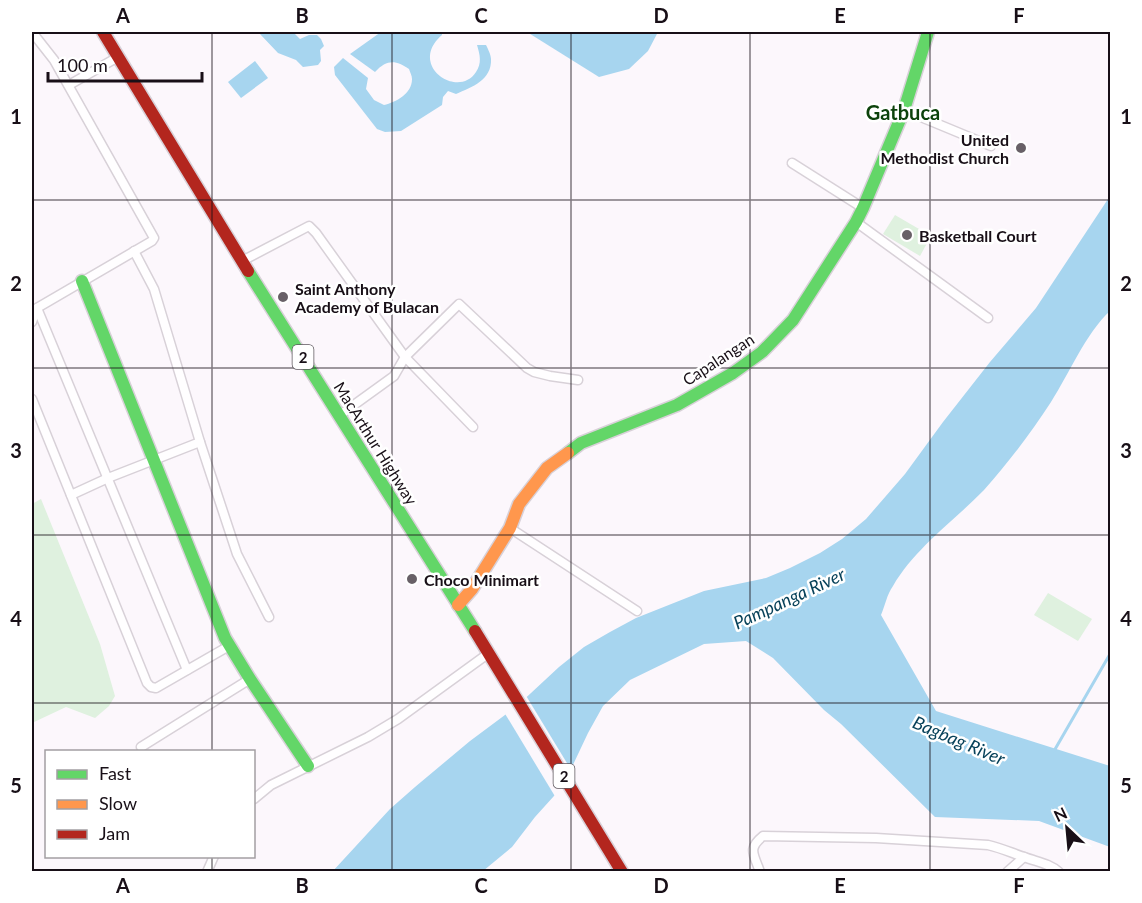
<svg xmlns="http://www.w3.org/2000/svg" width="1142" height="903" font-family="Lato,sans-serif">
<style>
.green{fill:#dff1df}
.water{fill:#a7d5ef}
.pier{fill:#fcf7fc}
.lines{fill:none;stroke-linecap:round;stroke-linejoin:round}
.stream{stroke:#a7d5ef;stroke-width:3}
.street-casing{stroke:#d8d1d8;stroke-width:11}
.fast-casing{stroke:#d8d1d8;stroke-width:15}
.slow-casing{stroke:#d8d1d8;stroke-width:15}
.jam-casing{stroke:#d8d1d8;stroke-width:15}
.street{stroke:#fffeff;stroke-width:8}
.fast{stroke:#63d668;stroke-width:12}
.slow{stroke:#ff974d;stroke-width:12}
.jam{stroke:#b3261e;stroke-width:12}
.grid{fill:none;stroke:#180f17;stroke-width:1.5;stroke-opacity:0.55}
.poi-dot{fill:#686067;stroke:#fff;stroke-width:2}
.labels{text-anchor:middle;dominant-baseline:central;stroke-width:5;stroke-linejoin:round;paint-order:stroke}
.shield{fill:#fff;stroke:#5d575d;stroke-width:1.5}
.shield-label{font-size:15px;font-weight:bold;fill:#180f17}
.poi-label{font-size:16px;font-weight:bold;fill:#180f17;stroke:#fff;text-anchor:start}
.street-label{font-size:16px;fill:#180f17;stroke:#fff}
.water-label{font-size:18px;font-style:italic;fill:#08425a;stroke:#fff}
.quarter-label{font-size:20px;font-weight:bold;fill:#0c420b;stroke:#fff}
.neatline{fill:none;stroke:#180f17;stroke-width:2}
.grid-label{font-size:20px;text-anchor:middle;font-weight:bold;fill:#180f17}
</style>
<rect width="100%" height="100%" fill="#fcf7fc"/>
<g class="green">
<polygon points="895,215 931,236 920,256 883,234"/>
<polygon points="41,499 100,644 115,696 109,706 95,718 66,707 32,723 32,504"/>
<polygon points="1048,593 1092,619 1078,641 1034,615"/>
</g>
<g class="water">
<polygon points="262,32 293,32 300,39 309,35 317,35 321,39 324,46 320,50 321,61 318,65 303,67 296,60 278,53 260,34"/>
<path d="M381,32H442V35C407,65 458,100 476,72C482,63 480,55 477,45H486C488,49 491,55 491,59C492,80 472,87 456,94L448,91L443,97L442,105L401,131L385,132L377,129L335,75L334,67L343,58L368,78L366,89L374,100L384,105C396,102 412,94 412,79C412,76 410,72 409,69C396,60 387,59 375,72L350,54Z"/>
<polygon points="527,32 658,32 648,51 629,69 599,77"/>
<polygon points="255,61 268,78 241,98 228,82"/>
<path d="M1110,196V311C1086,333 1069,374 1051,402C1031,433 1008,463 984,490C954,521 915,548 893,586C887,594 885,606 881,615L936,711L1110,766V847L1039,821L935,817L841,724L824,710L773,658L746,641L704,644L630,680L603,706L588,733L563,786L535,817L512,847L483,871L332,872L390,809L415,787L470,741L517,706L559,667L584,647L610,632L636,618L704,591L766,578L790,568L820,553L842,539L866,519L905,474L943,422L990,362L1036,308Z"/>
</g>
<polygon class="pier" points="525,694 573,773 566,787 556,798 504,712"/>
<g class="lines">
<polyline class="stream" points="1054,751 1110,654"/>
<defs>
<g id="street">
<polyline points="69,85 118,57"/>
<polyline points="904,110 991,146"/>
<polyline points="792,163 863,208"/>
<polyline points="856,222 988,318"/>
<polyline points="134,251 154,289 200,442 237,554 269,617"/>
<polyline points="242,261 309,226 316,233 405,357 473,427"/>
<polyline points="37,308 187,670"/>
<polyline points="32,322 37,308 152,241 154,238 54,60 32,32"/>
<polyline points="32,399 147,683 151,687 156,688 229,646"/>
<polyline points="340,415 394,376 405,357 459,304 527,368 534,372 550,376 578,380"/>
<polyline points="71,495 108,478 200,442"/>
<polyline points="510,528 637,611"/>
<polyline points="141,747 250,679"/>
<polyline points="254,799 271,785 368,737 398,719 489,653"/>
<polyline points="207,872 214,856"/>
<path d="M760,872C754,854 747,849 763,836L876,838L988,845C1001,848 1012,853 1024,857C1037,862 1049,863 1059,872"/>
<polyline points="1007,872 1024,857"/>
</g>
<g id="fast">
<polyline points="248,271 475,631"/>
<polyline points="82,281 225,638 250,679 308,766"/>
<polyline points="568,453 581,443 677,405 733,373 762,352 793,320 856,222 863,208 904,110 928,32"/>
</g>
<polyline id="slow" points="458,605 472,589 510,528 519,504 547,468 568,453"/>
<g id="jam">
<polyline points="103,32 248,271"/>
<polyline points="475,631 622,872"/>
</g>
</defs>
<use href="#street" class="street-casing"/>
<use href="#fast" class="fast-casing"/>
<use href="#slow" class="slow-casing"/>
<use href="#jam" class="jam-casing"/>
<use href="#street" class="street"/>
<use href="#fast" class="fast"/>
<use href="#slow" class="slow"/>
<use href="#jam" class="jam"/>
</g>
<path class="grid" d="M212,32V752M392,32V872M571,32V872M750,32V872M930,32V872M32,200H1110M32,368H1110M32,535H1110M32,703H1110M212,856V872"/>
<g class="poi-dot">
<circle cx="1021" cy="148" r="6"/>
<circle cx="907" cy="235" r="6"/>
<circle cx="283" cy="297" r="6"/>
<circle cx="412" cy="579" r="6"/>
</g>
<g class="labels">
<g class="shield">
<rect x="292.5" y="345" width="21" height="24" rx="4.5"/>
<rect x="553.5" y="764" width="21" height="24" rx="4.5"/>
</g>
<g class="shield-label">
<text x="303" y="357">2</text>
<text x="564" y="776">2</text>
</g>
<g class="poi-label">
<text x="1009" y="139" text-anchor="end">United<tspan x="1009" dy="18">Methodist Church</tspan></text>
<text x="919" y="235">Basketball Court</text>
<text x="295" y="288">Saint Anthony<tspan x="295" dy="18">Academy of Bulacan</tspan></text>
<text x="424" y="579">Choco Minimart</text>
</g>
<g class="street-label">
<text transform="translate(718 359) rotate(-33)">Capalangan</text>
<text transform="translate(376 443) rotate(58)">MacArthur Highway</text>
</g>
<g class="water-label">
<text transform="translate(789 598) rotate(-25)">Pampanga River</text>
<text transform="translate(959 740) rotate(23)">Bagbag River</text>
</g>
<g class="quarter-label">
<text x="903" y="112">Gatbuca</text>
</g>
</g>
<rect width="1142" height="903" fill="none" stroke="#ffffff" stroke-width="66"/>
<rect x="45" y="750" width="210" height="108" fill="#ffffff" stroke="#a39fa2" stroke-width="1.5"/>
<rect x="57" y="770" width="30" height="9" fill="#63d668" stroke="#a39fa2" stroke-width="1.5"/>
<text x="99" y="780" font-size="18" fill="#180f17">Fast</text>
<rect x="57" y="800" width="30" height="9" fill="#ff974d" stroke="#a39fa2" stroke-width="1.5"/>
<text x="99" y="810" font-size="18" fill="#180f17">Slow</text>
<rect x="57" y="830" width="30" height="9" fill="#b3261e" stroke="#a39fa2" stroke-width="1.5"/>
<text x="99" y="840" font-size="18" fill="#180f17">Jam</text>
<g transform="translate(1067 828) rotate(334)" stroke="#ffffff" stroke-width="4.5" paint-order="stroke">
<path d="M0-4.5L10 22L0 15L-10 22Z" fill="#180f17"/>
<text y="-9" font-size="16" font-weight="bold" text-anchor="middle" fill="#180f17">N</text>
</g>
<path d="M48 72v9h154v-9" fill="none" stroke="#180f17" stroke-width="3"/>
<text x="57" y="72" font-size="18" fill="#180f17" stroke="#ffffff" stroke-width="4.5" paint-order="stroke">100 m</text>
<rect x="33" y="33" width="1076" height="837" class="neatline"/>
<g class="grid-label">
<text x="123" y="23">A</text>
<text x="302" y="23">B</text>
<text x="481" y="23">C</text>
<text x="661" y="23">D</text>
<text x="840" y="23">E</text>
<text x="1019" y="23">F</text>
<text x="16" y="124">1</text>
<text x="1126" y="124">1</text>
<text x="16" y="291">2</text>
<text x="1126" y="291">2</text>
<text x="16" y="458">3</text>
<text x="1126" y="458">3</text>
<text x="16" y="626">4</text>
<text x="1126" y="626">4</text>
<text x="16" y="793">5</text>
<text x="1126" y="793">5</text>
<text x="123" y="893">A</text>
<text x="302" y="893">B</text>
<text x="481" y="893">C</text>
<text x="661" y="893">D</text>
<text x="840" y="893">E</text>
<text x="1019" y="893">F</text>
</g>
</svg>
